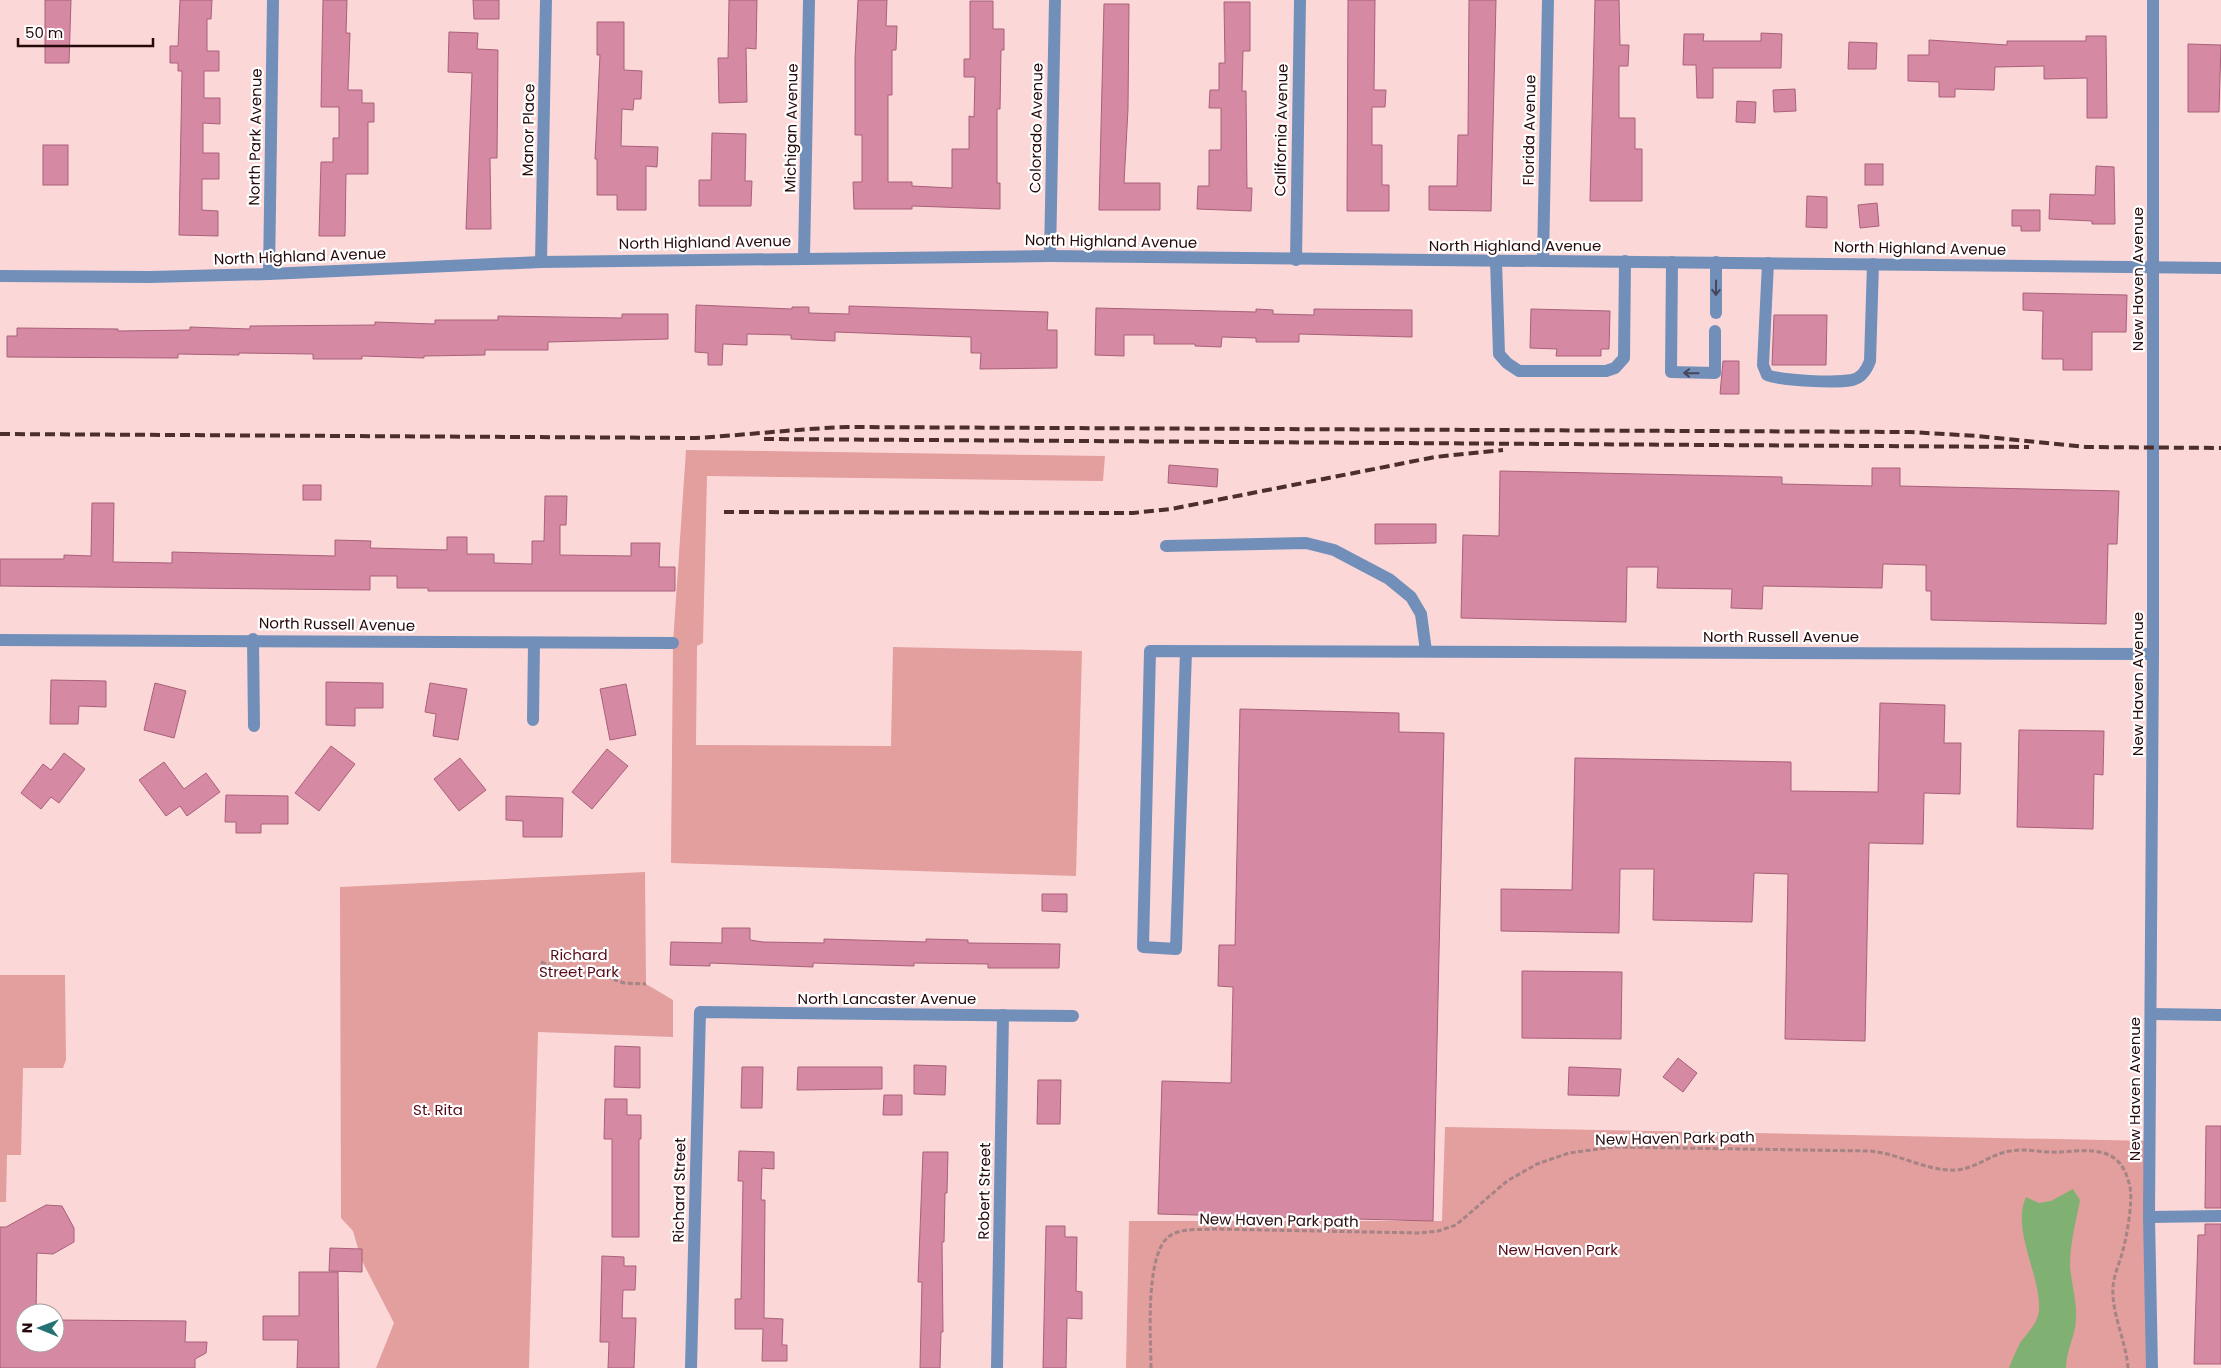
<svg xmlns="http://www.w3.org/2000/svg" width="2221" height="1368" font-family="Poppins,sans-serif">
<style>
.green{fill:#e39e9e}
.water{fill:#80b172}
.building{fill:#d689a2;stroke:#a86079}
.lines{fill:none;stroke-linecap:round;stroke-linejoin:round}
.path{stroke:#a48484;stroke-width:3;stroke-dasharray:5 2.5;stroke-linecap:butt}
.minor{stroke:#728fba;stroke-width:12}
.rail{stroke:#4c2e2f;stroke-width:4;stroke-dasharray:10 5;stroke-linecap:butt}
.oneway{stroke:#48455a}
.labels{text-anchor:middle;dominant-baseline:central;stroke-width:4.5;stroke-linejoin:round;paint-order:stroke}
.street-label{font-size:15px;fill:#26090b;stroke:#fff}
.park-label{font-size:15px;fill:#550916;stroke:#fff}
</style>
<rect width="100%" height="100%" fill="#fbd8d7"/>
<g class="green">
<polygon points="686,450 1105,456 1103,481 707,476 703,643 697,646 696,745 891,746 893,647 1082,651 1076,876 671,863 673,643"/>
<polygon points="645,872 646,984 673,1000 673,1037 538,1032 529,1368 376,1368 394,1323 361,1259 353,1231 341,1218 340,887"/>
<polygon points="0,975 65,975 66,1060 63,1068 23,1068 21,1155 7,1155 6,1202 0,1202"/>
<polygon points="1445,1127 2153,1141 2153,1368 1126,1368 1129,1221 1442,1221"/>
</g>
<path class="water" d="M2073,1189L2080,1200C2076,1221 2070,1243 2070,1265C2071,1283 2077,1300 2076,1319C2076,1335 2066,1350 2066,1368H2009C2012,1360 2016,1351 2020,1343C2027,1333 2038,1324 2039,1310C2041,1275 2011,1230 2026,1197L2039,1203L2051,1201Z"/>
<g class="building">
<polygon points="45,0 71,0 69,63 45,63"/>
<polygon points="180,0 212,0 211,19 207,19 207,51 219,51 219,71 204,71 204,98 220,98 220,124 203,123 203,153 219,153 219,179 202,179 202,210 218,211 218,236 179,235 182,71 178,71 178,63 170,63 170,46 178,46"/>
<polygon points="323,0 347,0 346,33 350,33 348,90 362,90 362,103 374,103 374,122 368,122 368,174 346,174 345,236 319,236 321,162 333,162 333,138 339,138 339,107 321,107"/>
<polygon points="473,0 499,0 499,19 474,19"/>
<polygon points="729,0 757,0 756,49 746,48 747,102 719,103 718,58 728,58"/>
<polygon points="858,0 887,0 886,26 897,26 896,50 892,50 892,95 888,95 888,182 912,182 912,186 952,188 952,149 969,149 969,116 974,117 975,77 964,77 964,59 970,59 970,1 993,1 993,29 1004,29 1004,50 1001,50 1000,109 997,109 997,183 1000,183 1000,209 912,206 912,209 854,209 853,182 862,182 862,135 855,135 855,59"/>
<polygon points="1348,0 1375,0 1374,90 1386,90 1385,107 1372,107 1372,145 1382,145 1382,185 1389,185 1389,211 1347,211"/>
<polygon points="1469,0 1496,0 1491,211 1429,210 1429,186 1457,186 1458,135 1468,135"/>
<polygon points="1595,0 1619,0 1620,45 1629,45 1628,66 1619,66 1619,118 1635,118 1635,149 1642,149 1642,201 1590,201"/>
<polygon points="1224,2 1250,2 1250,51 1243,51 1242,91 1246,91 1247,188 1252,188 1251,211 1197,209 1198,186 1209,186 1209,150 1221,150 1221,108 1209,108 1210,90 1219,90 1219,63 1225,63"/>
<polygon points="1104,4 1129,4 1128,109 1124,183 1160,183 1160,210 1099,210"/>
<polygon points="597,22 624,22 624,70 642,71 641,99 634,99 633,110 622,109 621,146 658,147 657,167 646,166 646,210 617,210 617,195 597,195 597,159 595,159 600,55 597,55"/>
<polygon points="449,32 478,33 477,49 498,50 497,158 490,158 491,229 466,229 472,73 448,72"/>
<polygon points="1761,33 1782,34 1781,68 1713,68 1713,98 1697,98 1696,65 1683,65 1684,34 1704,34 1703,41 1761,41"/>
<polygon points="2086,36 2106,36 2107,118 2087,118 2087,78 2044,79 2044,66 1995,67 1994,90 1955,89 1955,97 1939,97 1939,82 1908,81 1908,55 1929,55 1929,40 2007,45 2007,41 2086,41"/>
<polygon points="1849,42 1877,43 1876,69 1848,69"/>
<polygon points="2188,44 2221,45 2219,112 2188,112"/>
<polygon points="1795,89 1796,111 1774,112 1773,90"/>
<polygon points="1737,101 1756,102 1755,123 1736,122"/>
<polygon points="712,133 746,134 745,181 752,181 751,206 699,206 699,180 711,180"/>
<rect x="43" y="145" width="25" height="40"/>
<rect x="1865" y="164" width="18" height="21"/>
<polygon points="2096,166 2114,167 2115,224 2092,224 2092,221 2049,219 2050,194 2095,195"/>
<polygon points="1807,196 1827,197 1827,228 1806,227"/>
<polygon points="1877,203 1879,226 1860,228 1858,205"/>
<polygon points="2012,210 2040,210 2040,231 2021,231 2021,226 2012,226"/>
<polygon points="2023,293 2127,295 2126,332 2092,332 2092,370 2063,370 2063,359 2042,359 2043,311 2023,310"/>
<polygon points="696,305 792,309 792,307 809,307 809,313 849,314 849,306 1048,312 1047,330 1057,330 1057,368 980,369 981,353 971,353 971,337 835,332 835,341 791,339 791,335 747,334 747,345 723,344 722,365 708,365 708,353 695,352"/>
<polygon points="1096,308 1256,312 1256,309 1273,310 1273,314 1314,315 1314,309 1412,310 1412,337 1299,334 1299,342 1256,342 1256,338 1222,337 1221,347 1195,346 1195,344 1154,344 1154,335 1124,335 1124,356 1095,355"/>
<polygon points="1531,309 1610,311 1609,349 1601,349 1601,356 1556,356 1557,349 1530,348"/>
<polygon points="622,314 668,314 668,339 548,342 548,350 485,350 485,355 424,356 424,358 362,356 362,359 313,359 313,354 239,353 239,355 178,354 178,358 7,357 7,336 17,336 17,328 118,329 118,331 190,330 190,327 250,329 250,326 375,325 375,322 435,324 435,320 498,320 498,316 622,318"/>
<polygon points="1774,315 1827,315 1826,365 1772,365"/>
<polygon points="1723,361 1739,361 1739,394 1720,394"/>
<polygon points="1169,465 1218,469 1217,487 1168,483"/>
<polygon points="1872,468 1900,468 1900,486 2119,491 2117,544 2108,544 2106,624 1931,620 1931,591 1926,591 1926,565 1883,564 1882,588 1763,586 1762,609 1731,608 1732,589 1657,588 1658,567 1627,567 1626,622 1461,618 1463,535 1499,536 1500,471 1782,477 1782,484 1872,486"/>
<rect x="303" y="485" width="18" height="15"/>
<polygon points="545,496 567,496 566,525 560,525 560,555 631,556 631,543 660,543 659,567 675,567 675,591 428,591 428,588 397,588 397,576 370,576 370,590 0,586 0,559 64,559 64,555 91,556 92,503 114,503 113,562 172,563 172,552 335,556 335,540 371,541 370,548 447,550 447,537 467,537 467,554 494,554 494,563 532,564 532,541 544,541"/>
<polygon points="1375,524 1436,524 1436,543 1375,544"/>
<polygon points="51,680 106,681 106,707 79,706 78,724 50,724"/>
<polygon points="326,682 383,683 383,708 355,708 355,726 326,725"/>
<polygon points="155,683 186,691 174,738 144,730"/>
<polygon points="430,683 467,689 458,740 433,736 436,714 425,712"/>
<polygon points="626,684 636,735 610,740 600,689"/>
<polygon points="1880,703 1945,705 1944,743 1961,743 1960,794 1924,793 1923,844 1869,843 1865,1041 1785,1039 1788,874 1754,873 1752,922 1653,920 1654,869 1620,869 1619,933 1501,931 1501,889 1572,890 1575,758 1791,762 1791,791 1878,792"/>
<polygon points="1240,709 1399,713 1399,732 1444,733 1433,1221 1158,1214 1162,1081 1231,1083 1233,987 1218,986 1219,945 1235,945"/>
<polygon points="2019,730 2104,731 2103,775 2094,774 2093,829 2017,827"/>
<polygon points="331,746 355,764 319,811 295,793"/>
<polygon points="607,749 628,766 592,809 572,792"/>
<polygon points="64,753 85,769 59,803 51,797 41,809 21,793 43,764 51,770"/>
<polygon points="460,758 486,790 459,811 434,779"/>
<polygon points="164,762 184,789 206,773 220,792 187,816 180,806 166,816 139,780"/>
<polygon points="226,795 288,796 288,824 261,824 261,833 236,833 236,822 225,822"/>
<polygon points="506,796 563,798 562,837 523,837 523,821 506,820"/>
<polygon points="1042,894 1067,894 1067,912 1042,911"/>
<polygon points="722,928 750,928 750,940 763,942 824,943 824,939 926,942 926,939 968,940 968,943 1060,944 1059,968 988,968 988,964 914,963 914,966 813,963 813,967 710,963 710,966 670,965 671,942 722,943"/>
<polygon points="1522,971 1622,972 1621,1039 1522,1038"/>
<polygon points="615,1046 640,1047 640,1088 614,1087"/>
<polygon points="1678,1058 1697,1073 1683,1092 1663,1077"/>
<polygon points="914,1065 946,1066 945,1095 914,1094"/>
<polygon points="742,1067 763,1067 762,1108 741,1108"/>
<polygon points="798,1067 882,1067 882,1089 797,1090"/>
<polygon points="1569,1067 1621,1069 1619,1096 1568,1095"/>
<polygon points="1038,1080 1061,1080 1060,1124 1037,1124"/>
<polygon points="884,1095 902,1095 902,1115 883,1115"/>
<polygon points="605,1099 627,1099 627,1115 641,1115 641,1139 639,1139 639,1237 612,1237 612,1139 604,1139"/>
<polygon points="2206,1126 2221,1126 2221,1208 2205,1208"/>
<polygon points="739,1151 774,1152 774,1169 762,1168 761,1200 765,1200 764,1318 783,1319 782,1345 787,1345 787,1361 762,1361 763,1329 735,1329 735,1299 741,1299 743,1181 738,1181"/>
<polygon points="923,1152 948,1152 947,1193 945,1193 944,1242 942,1242 943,1332 941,1332 940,1368 920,1368 922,1282 918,1282"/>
<polygon points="46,1205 62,1206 74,1228 74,1242 53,1254 37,1253 36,1313 25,1313 25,1343 55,1343 55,1320 186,1321 185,1342 207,1342 206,1353 195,1359 195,1368 0,1368 0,1227 6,1227"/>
<polygon points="2205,1224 2221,1224 2221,1364 2194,1364 2198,1235 2205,1235"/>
<polygon points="1046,1226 1065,1226 1065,1237 1077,1237 1076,1291 1082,1292 1082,1319 1067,1318 1066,1368 1043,1368"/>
<polygon points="330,1248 362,1249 362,1272 329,1271"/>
<polygon points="602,1256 624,1257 624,1266 636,1266 635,1290 623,1290 622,1318 636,1318 634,1368 608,1368 609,1342 600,1342"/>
<polygon points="299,1272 338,1272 339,1368 297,1368 298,1340 263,1340 263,1316 299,1316"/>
</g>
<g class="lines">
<g class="path">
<polyline points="541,962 559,969 596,973 624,983 646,984"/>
<path d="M1151,1368C1151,1339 1144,1251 1171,1235C1182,1228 1200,1230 1213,1229L1420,1233L1438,1231L1456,1225L1507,1181L1537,1164L1569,1153L1614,1147L1869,1151C1899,1153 1927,1172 1957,1170C1977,1168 1991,1154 2010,1151C2026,1148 2043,1153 2059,1152C2093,1150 2121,1145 2130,1187C2133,1201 2127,1235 2123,1250C2120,1262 2114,1274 2113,1287C2111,1312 2126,1341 2128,1368"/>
</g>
<g class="minor">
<polyline points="1050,256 1055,0"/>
<polyline points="804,257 809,0"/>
<polyline points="1296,260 1300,0"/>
<polyline points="1496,261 1499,354 1507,363 1519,371 1606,371 1615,368 1624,358 1625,261"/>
<polyline points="1543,261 1548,0"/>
<polyline points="541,262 546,0"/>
<polyline points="1672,262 1671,372 1715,373 1715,331"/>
<path d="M1768,263L1763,365L1767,375C1783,381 1835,383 1852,380C1862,378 1867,369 1870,361L1873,264"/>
<polyline points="269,274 273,0"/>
<polyline points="0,276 150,277 269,274 541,262 1050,256 2221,268"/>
<polyline points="1716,313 1716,262"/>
<polyline points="1166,546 1306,543 1334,550 1389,579 1411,597 1421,614 1426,651"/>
<polyline points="253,639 254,726"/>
<polyline points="0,640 673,643"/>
<polyline points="1186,651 1176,949 1143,947 1150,651 2153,654"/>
<polyline points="533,720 534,643"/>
<polyline points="2151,1014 2221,1015"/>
<polyline points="2149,1217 2221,1216"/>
<polyline points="691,1368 700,1012 1073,1016"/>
<polyline points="997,1368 1003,1015"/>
<polyline points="2152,1368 2149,1217 2153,654 2153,0"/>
</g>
<g class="rail">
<path d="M0,434L696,438C746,435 796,429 847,427L1910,432L1977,436L2086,447L2221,448"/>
<polyline points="764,439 2029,447"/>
<polyline points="724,512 1133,513 1171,509 1435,457 1503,450"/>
</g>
</g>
<defs><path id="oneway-shaft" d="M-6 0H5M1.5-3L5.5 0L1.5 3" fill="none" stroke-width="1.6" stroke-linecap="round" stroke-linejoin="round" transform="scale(1.25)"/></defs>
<g class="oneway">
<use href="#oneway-shaft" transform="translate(1716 288) rotate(91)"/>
<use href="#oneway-shaft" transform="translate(1691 373) rotate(-179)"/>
</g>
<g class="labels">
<g class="street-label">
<text transform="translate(791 128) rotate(-89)">Michigan Avenue</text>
<text transform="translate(1036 128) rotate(-89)">Colorado Avenue</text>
<text transform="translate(528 130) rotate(-89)">Manor Place</text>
<text transform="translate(1281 130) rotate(-89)">California Avenue</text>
<text transform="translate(1529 130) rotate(-89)">Florida Avenue</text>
<text transform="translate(255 137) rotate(-89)">North Park Avenue</text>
<text transform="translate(1111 241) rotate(1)">North Highland Avenue</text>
<text transform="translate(705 242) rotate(-1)">North Highland Avenue</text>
<text x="1515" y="245">North Highland Avenue</text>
<text transform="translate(1920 248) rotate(1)">North Highland Avenue</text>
<text transform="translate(300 256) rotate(-2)">North Highland Avenue</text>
<text transform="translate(2137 279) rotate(-90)">New Haven Avenue</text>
<text transform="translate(337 624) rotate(1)">North Russell Avenue</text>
<text x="1781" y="636">North Russell Avenue</text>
<text transform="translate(2137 684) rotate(-90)">New Haven Avenue</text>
<text x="887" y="998">North Lancaster Avenue</text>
<text transform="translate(2134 1089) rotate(-90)">New Haven Avenue</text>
<text transform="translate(1675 1138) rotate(-1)">New Haven Park path</text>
<text transform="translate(679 1190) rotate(-89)">Richard Street</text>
<text transform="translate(984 1191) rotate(-89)">Robert Street</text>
<text transform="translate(1279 1220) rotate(1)">New Haven Park path</text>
</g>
<g class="park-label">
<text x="579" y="954">Richard<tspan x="579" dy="17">Street Park</tspan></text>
<text x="438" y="1109">St. Rita</text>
<text x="1558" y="1249">New Haven Park</text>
</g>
</g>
<g transform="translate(40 1328) rotate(271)"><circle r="24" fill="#ffffff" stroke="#a89d9d"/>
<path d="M0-4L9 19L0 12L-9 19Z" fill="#267174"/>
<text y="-8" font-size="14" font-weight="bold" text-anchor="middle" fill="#26090b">N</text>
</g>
<path d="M18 38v8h135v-8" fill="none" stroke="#26090b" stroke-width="2.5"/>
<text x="25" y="38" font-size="15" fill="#26090b" stroke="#ffffff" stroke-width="4" paint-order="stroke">50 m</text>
</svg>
